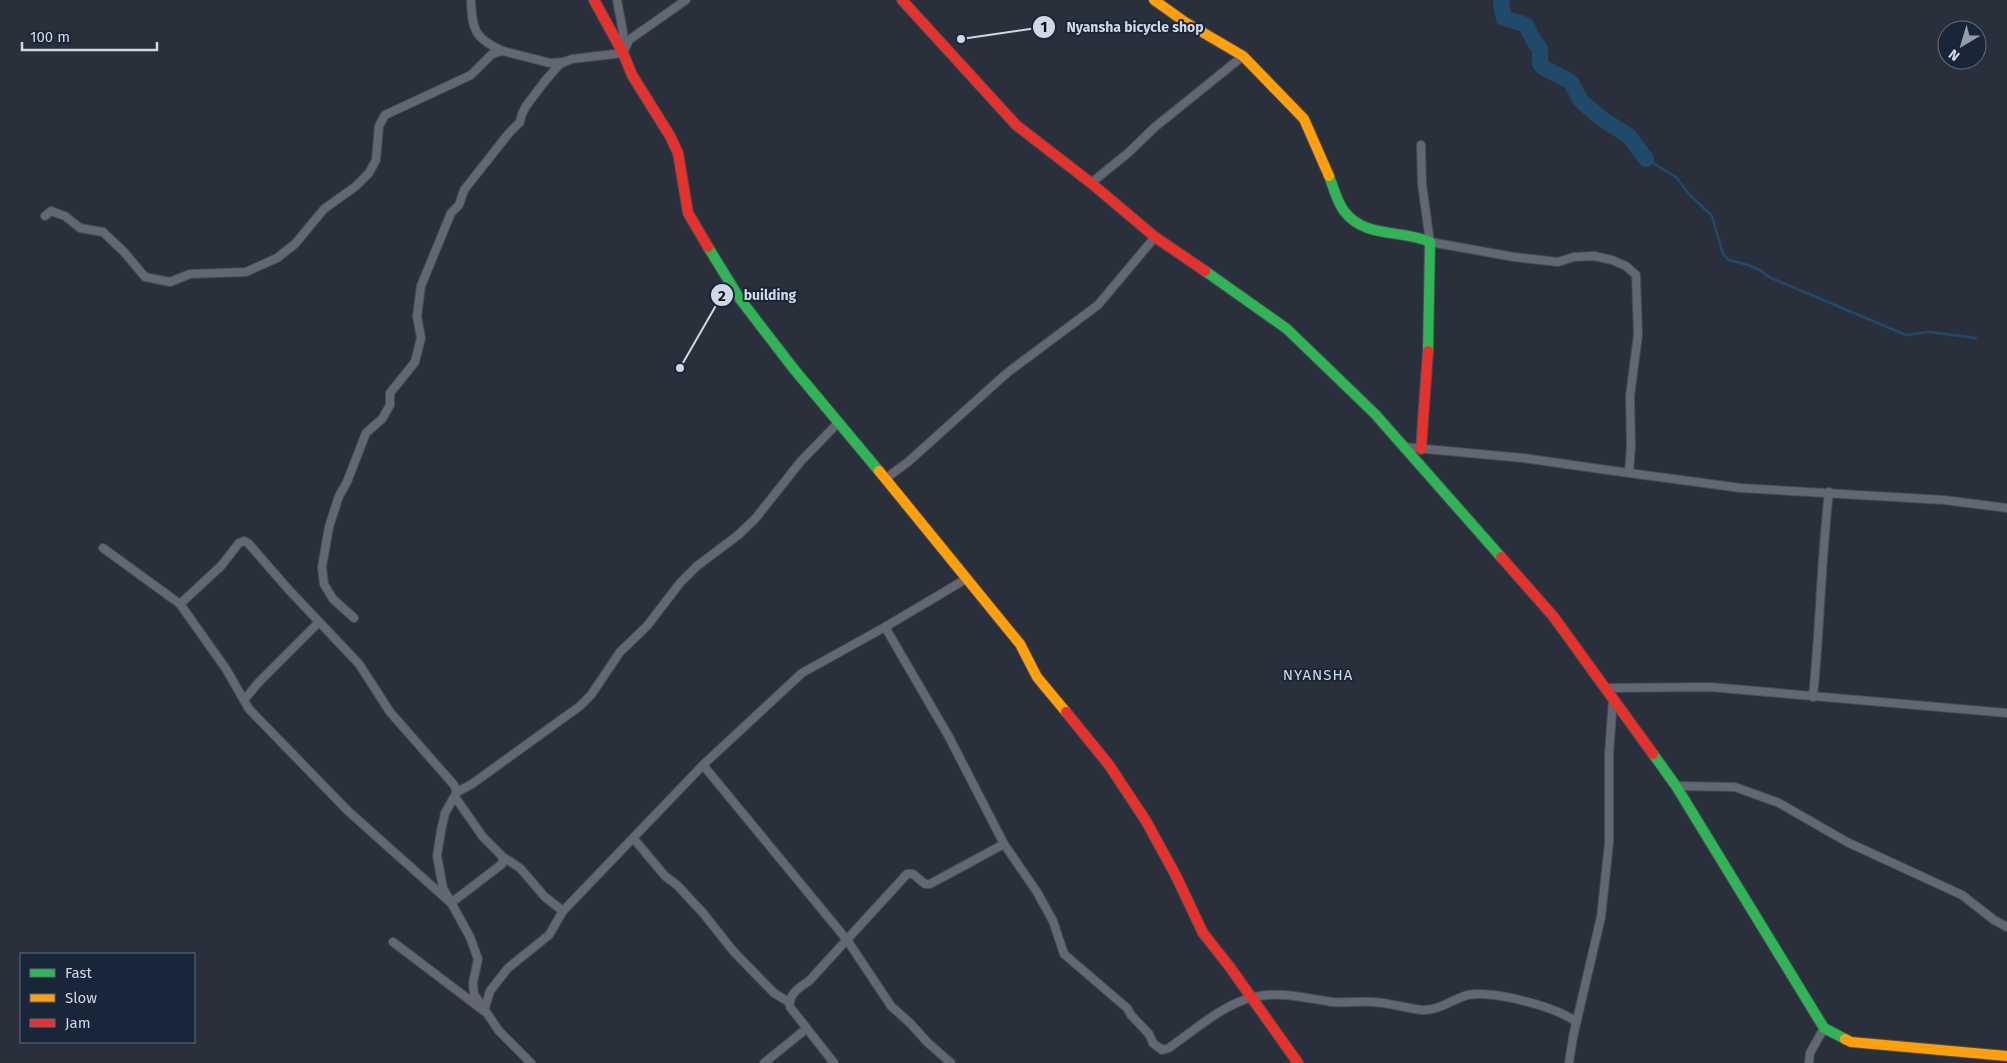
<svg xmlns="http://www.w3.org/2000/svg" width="2007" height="1063" font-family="'Fira Sans',sans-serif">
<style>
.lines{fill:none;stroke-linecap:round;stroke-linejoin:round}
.stream{stroke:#1f4a6a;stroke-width:2.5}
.river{stroke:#1f4a6a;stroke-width:16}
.street-casing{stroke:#454b55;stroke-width:10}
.fast-casing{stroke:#454b55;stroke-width:12}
.slow-casing{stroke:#454b55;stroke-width:12}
.jam-casing{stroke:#454b55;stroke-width:12}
.street{stroke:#626771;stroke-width:8}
.fast{stroke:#30b455;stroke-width:10}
.slow{stroke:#ff9f0a;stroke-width:10}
.jam{stroke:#e5322d;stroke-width:10}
.labels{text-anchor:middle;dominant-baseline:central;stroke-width:4;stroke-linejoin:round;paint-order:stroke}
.quarter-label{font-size:15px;letter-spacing:1px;fill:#d0d8e5;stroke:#192538}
.leader{fill:none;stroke:#d0d8e5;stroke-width:2}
.callout-dot{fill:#d0d8e5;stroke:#192538;stroke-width:2}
.mark-label{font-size:15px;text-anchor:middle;font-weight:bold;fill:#111}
.callout-label{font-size:14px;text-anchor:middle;font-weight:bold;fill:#d0d8e5;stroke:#192538;stroke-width:4;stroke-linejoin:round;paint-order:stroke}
</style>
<rect width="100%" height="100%" fill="#2a303b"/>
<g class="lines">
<polyline class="stream" points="1646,159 1676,177 1689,194 1712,216 1723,254 1729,260 1748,265 1760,270 1769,277 1906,335 1929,332 1976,338"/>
<polyline class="river" points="1502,0 1501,4 1504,18 1526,25 1534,41 1540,49 1540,64 1544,68 1571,82 1581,101 1602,119 1629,136 1646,159"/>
<defs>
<g id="street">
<path d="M471,0C472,30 475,39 503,51"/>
<polyline points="617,0 623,32 623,51"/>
<polyline points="623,53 629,40 686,0"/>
<polyline points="1091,183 1128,153 1155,127 1243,56"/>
<polyline points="45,216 51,211 65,216 80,228 103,232 124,252 145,277 170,282 190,274 246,272 277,258 295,244 324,209 356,186 369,173 376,160 379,126 385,115 471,75 492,54 503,51 550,63 564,62 572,59 623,53"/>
<polyline points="1404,447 1523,458 1629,473 1631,446 1630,396 1638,335 1636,275 1626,266 1612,260 1594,256 1574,257 1558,262 1514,257 1430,242 1422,184 1421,145"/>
<polyline points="1629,473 1741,488 1944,500 2007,508"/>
<polyline points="885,479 908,462 1007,373 1098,305 1155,237"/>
<polyline points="103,548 180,604 226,669 249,709 348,811 451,903 502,864 503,857 483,837 455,797"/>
<polyline points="180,604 221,566 239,543 244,541 248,543 289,590 359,664 390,712 454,785 457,792 445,813 441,831 437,856 443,888 470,937 478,959 473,983 474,994 499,1031 531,1063"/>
<polyline points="354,618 333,599 324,584 322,567 329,527 339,496 347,482 366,433 382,419 390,405 390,393 415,362 421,338 417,316 421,286 451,213 459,205 464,190 509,133 520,122 522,114 526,106 545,81 559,65 564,62"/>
<path d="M885,627L949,737L1004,844L1037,892L1053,921L1064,954L1127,1008L1131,1015L1149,1034L1153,1043L1162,1050L1169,1048C1193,1031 1224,1004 1253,997C1279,991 1305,998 1332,1002C1345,1003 1359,1001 1373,1002C1390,1003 1405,1008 1422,1010C1439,1011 1452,999 1468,995C1493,990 1557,1007 1576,1022"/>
<polyline points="1605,688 1710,687 2007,713"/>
<path d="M1813,697C1820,629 1821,560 1829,492"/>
<polyline points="244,700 259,682 319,622"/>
<polyline points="703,765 847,940 891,1006 911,1024 927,1042 951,1063"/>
<polyline points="1676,786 1735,787 1779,803 1847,842 1962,895 1994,920 2007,927"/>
<polyline points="457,792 472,784 580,706 591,695 620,652 647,626 680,583 697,566 737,536 755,519 801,461 839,422"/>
<polyline points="634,839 665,876 677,885 703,913 734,952 774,993 789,1002"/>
<polyline points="503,857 520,868 545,897 563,911"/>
<polyline points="393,942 484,1011 490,991 508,968 549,935 563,911 703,765 802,673 885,627 966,579"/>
<polyline points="764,1063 806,1029"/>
<path d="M834,1063L790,1007C788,994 800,987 809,981L907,874H913L925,884H930L1004,844"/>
<polyline points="1569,1063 1573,1037 1601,917 1609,843 1609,754 1613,699"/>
<polyline points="1809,1063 1810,1053 1824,1028"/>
</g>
<g id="fast">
<path d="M1329,176C1333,186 1337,202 1344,211C1365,239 1402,229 1430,242L1428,351"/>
<polyline points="708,247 740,299 793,368 879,471"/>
<polyline points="1205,271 1287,329 1375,414 1501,557"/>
<polyline points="1653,754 1676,786 1824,1028 1845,1039"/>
</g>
<g id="slow">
<polyline points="1154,0 1185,22 1243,56 1304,119 1329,176"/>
<polyline points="879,471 1020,644 1037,677 1066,712"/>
<polyline points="1845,1039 1851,1042 2007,1056"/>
</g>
<g id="jam">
<polyline points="594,0 623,53 632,75 670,136 678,153 688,213 708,247"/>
<polyline points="902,0 1016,125 1091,183 1155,237 1205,271"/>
<polyline points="1421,449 1428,351"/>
<polyline points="1501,557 1553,616 1653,754"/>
<polyline points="1066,712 1109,765 1146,821 1176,876 1203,933 1229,966 1298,1063"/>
</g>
</defs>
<use href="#street" class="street-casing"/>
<use href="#fast" class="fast-casing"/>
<use href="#slow" class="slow-casing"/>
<use href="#jam" class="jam-casing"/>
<use href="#street" class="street"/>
<use href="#fast" class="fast"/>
<use href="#slow" class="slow"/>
<use href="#jam" class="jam"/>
</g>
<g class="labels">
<g class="quarter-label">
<text x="1318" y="675">NYANSHA</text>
</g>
</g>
<path class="leader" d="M961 39L1044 27M680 368L722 295"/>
<g class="callout-dot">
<circle cx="961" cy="39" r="5"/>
<circle cx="680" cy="368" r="5"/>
<circle cx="1044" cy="27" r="12"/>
<circle cx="722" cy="295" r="12"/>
</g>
<g class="mark-label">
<text x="1044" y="32">1</text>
<text x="722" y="301">2</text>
</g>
<g class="callout-label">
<text x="1135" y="32">Nyansha bicycle shop</text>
<text x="770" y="300">building</text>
</g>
<rect x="20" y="953" width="175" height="90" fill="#192538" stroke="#626d7d"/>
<rect x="30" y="969" width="25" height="8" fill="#30b455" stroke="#626d7d"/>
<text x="65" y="978" font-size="15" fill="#d0d8e5">Fast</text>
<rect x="30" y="994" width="25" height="8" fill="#ff9f0a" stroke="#626d7d"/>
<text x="65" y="1003" font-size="15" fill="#d0d8e5">Slow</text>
<rect x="30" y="1019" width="25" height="8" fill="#e5322d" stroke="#626d7d"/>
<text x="65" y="1028" font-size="15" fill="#d0d8e5">Jam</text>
<g transform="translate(1962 45) rotate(218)"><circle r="24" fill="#192538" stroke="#626d7d"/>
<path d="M0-4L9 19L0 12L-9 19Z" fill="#969daa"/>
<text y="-8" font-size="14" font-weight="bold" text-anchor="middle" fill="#d0d8e5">N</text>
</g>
<path d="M22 42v8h135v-8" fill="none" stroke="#d0d8e5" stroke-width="2.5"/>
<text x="30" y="42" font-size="15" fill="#d0d8e5" stroke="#192538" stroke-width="4" paint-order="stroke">100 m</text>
</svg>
